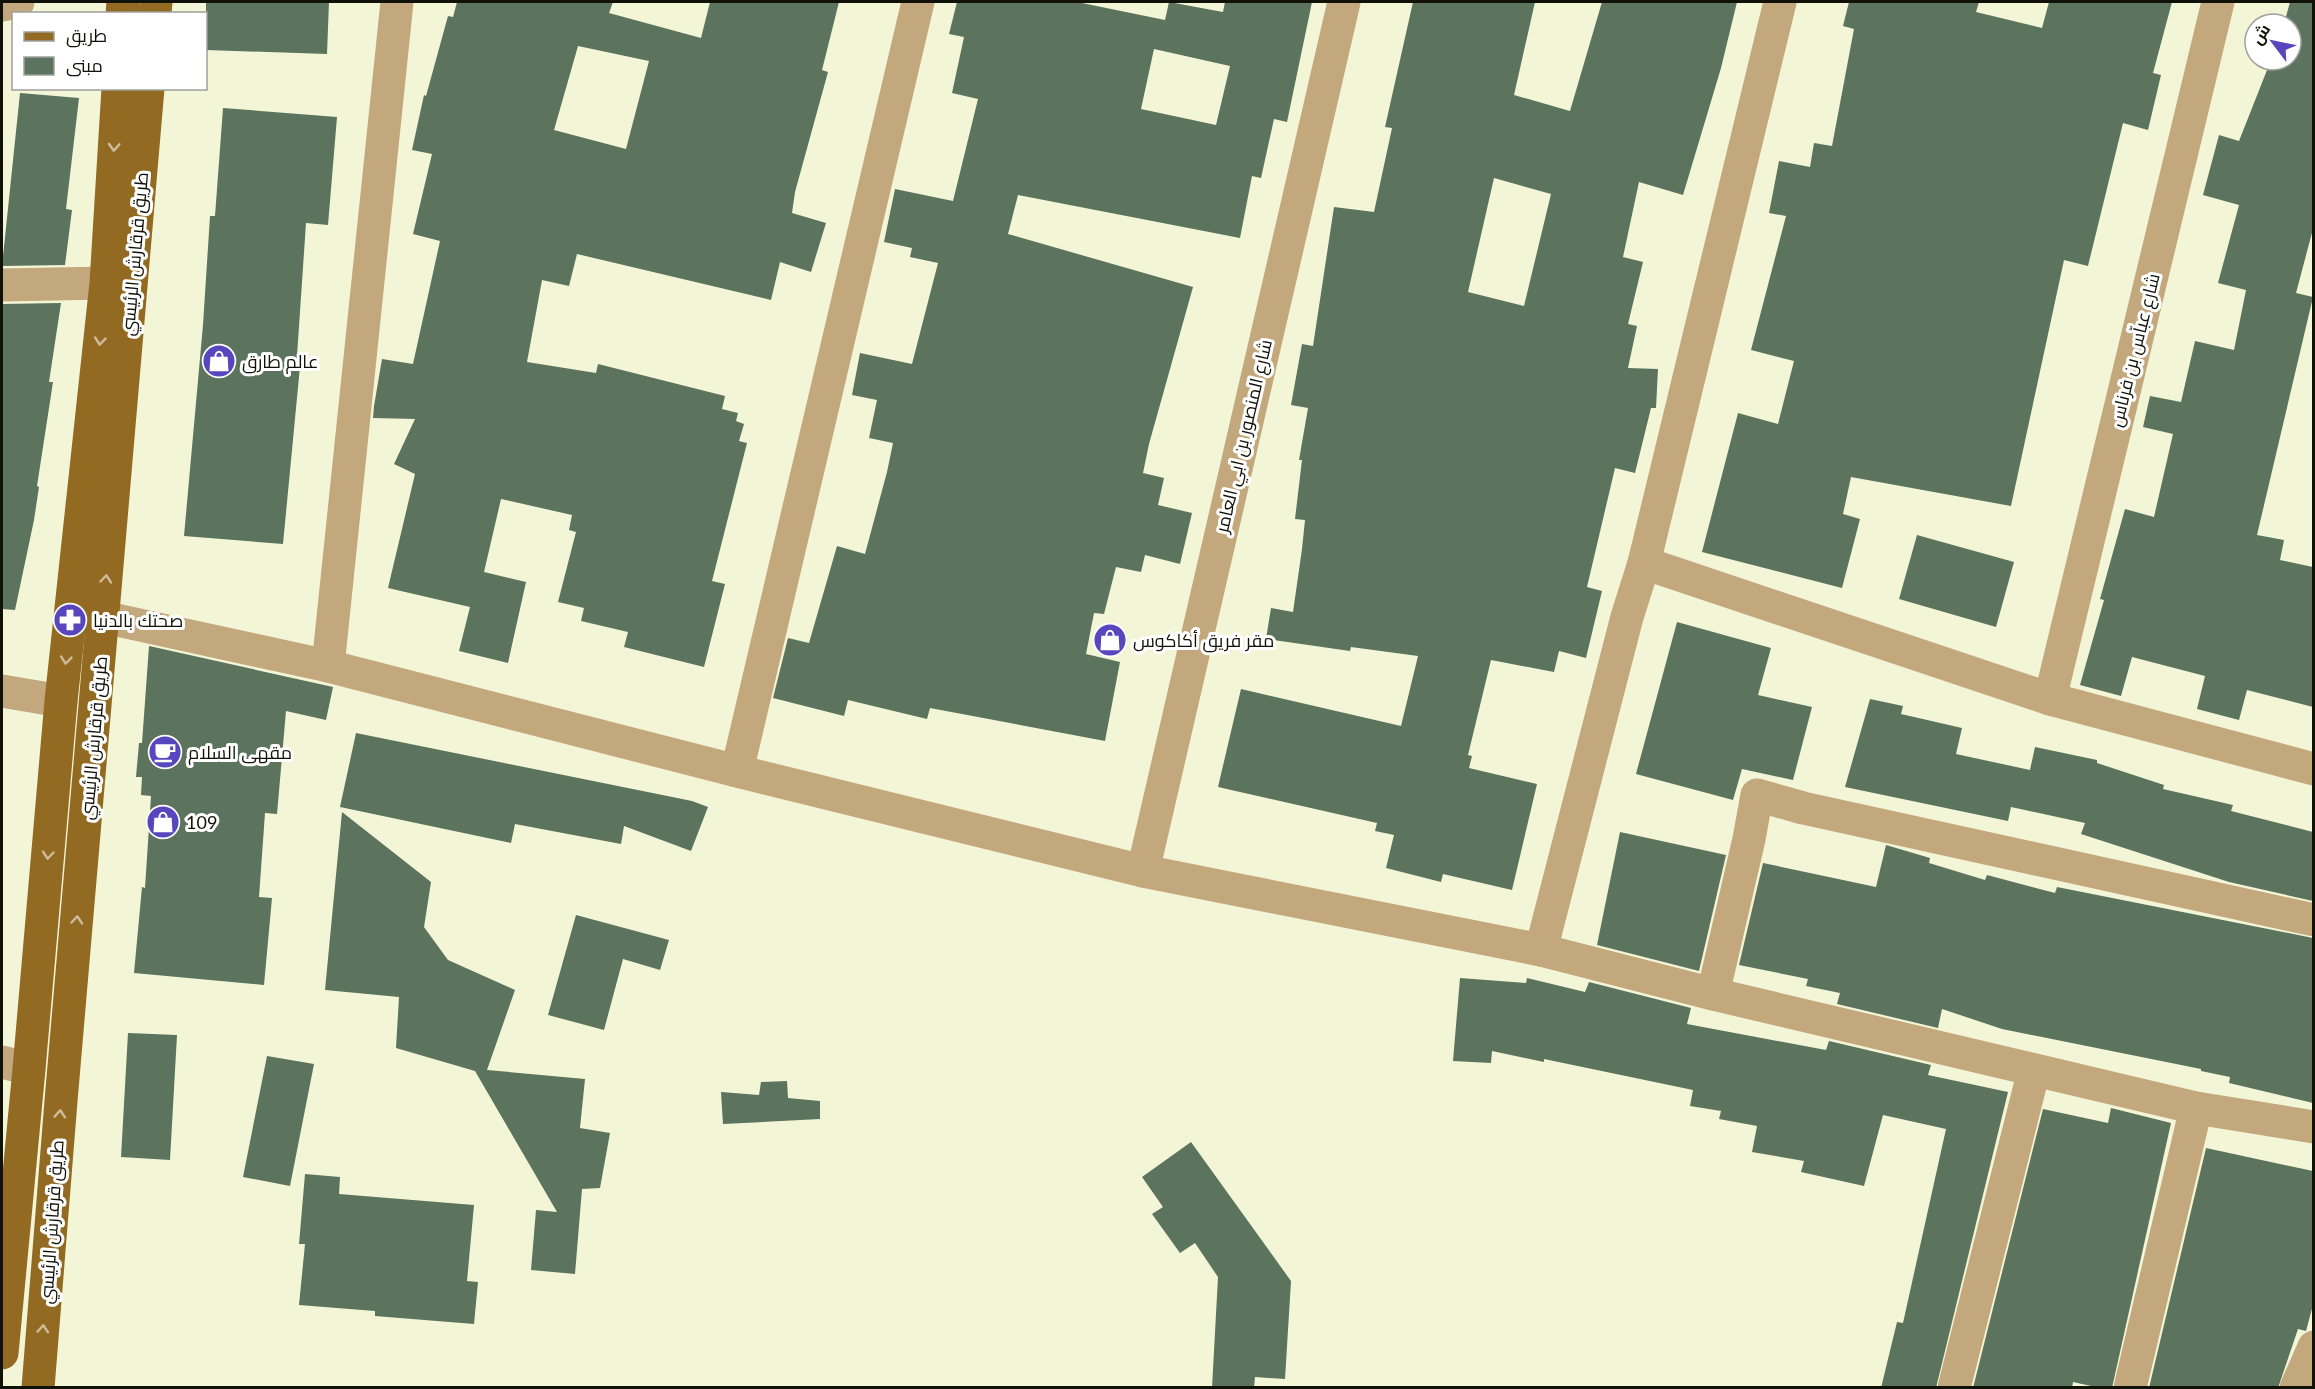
<svg xmlns="http://www.w3.org/2000/svg" width="2315" height="1389" font-family="Lato,Cairo,sans-serif">
<style>
.building{fill:#5c735e;fill-rule:evenodd}
.lines{fill:none;stroke-linecap:round;stroke-linejoin:round}
.street{stroke:#c4a87d;stroke-width:33}
.primary{stroke:#936a22;stroke-width:33}
.oneway{stroke:#cebc9c}
.labels{text-anchor:middle;dominant-baseline:central;stroke-width:6;stroke-linejoin:round;paint-order:stroke}
.street-label{font-size:18px;fill:#101107;stroke:#fff}
.poi-label{font-size:18px;fill:#101107;stroke:#fff;text-anchor:start}
</style>
<rect width="100%" height="100%" fill="#f3f6d6"/>
<g class="building">
<polygon points="206,2 329,2 327,54 206,50"/>
<path d="M457,2H613L609,13L701,38L710,2H839L822,70L828,72L795,192L792,213L826,223L811,272L780,262L771,300L577,254L569,286L542,280L527,362L596,373L598,364L725,396L722,409L738,413L736,421L744,424L739,441L747,443L712,581L725,584L704,667L624,647L628,632L581,621L584,608L558,602L576,532L569,530L572,515L501,499L484,572L526,582L508,663L459,651L470,607L388,588L415,474L394,464L415,419L373,418L374,406L382,359L413,364L440,241L413,234L432,154L412,150L424,95L426,96L448,16L453,17ZM578,46L649,61L626,149L554,130Z"/>
<path d="M957,2H1077L1165,20L1169,2L1223,12L1225,2H1312L1287,122L1274,119L1261,178L1252,176L1240,238L1018,195L1008,234L1193,287L1149,444L1143,473L1164,478L1158,505L1192,513L1180,564L1145,555L1141,572L1116,567L1104,614L1094,613L1086,654L1120,662L1105,741L930,708L927,719L848,700L844,716L773,698L788,638L809,643L837,546L865,554L887,472L893,443L869,438L877,400L852,395L860,353L912,364L938,263L910,257L912,248L884,242L895,189L953,201L978,99L952,93L964,37L949,34ZM1154,49L1230,66L1216,125L1141,109Z"/>
<path d="M1413,2H1535L1514,95L1570,111L1602,2H1737L1721,68L1683,195L1639,182L1623,257L1643,262L1628,324L1637,326L1628,368L1658,369L1656,408H1651L1635,473L1615,468L1587,587L1602,591L1586,658L1559,651L1554,672L1491,660L1468,755L1472,756L1469,768L1537,784L1512,890L1443,874L1441,882L1386,868L1394,835L1375,831L1377,823L1218,787L1241,689L1401,726L1418,656L1351,647L1350,651L1266,639L1271,608L1293,612L1302,549L1305,520L1295,519L1302,460H1299L1308,408L1291,405L1302,344L1313,346L1334,207L1374,212L1392,128L1385,127ZM1494,178L1551,194L1524,306L1468,292Z"/>
<polygon points="1849,2 1979,2 1976,12 2042,28 2049,2 2172,2 2153,73 2161,75 2148,130 2123,123 2088,266 2064,260 2011,506 1851,477 1843,514 1860,519 1842,588 1702,552 1738,413 1778,424 1794,361 1751,350 1786,216 1769,213 1779,161 1810,167 1814,143 1832,146 1854,29 1843,26"/>
<polygon points="2290,2 2313,2 2313,229 2296,293 2313,297 2257,535 2284,540 2280,560 2313,567 2313,707 2247,690 2239,720 2197,709 2205,676 2132,657 2121,696 2080,685 2104,600 2100,599 2125,509 2154,517 2173,434 2143,427 2150,396 2181,402 2195,341 2234,350 2246,290 2218,283 2239,205 2203,195 2219,135 2239,141 2271,60 2291,60 2291,24 2284,24"/>
<polygon points="20,93 79,98 66,209 72,210 65,265 2,266"/>
<polygon points="223,108 337,117 328,225 306,223 297,356 301,356 283,544 184,536 203,325 210,216 215,216"/>
<polygon points="61,303 49,382 53,382 37,486 39,487 34,520 15,610 2,609 2,304"/>
<polygon points="1917,535 2014,562 1996,627 1899,599"/>
<polygon points="1677,622 1771,648 1758,695 1812,707 1793,780 1742,769 1733,800 1636,774"/>
<polygon points="149,646 333,687 326,720 286,711 277,814 265,813 259,897 272,898 264,985 134,973 142,887 145,888 151,796 141,795 142,777 136,777 139,743 142,743"/>
<polygon points="1870,699 1903,706 1901,714 1962,728 1956,754 2030,770 2035,747 2097,760 2097,763 2164,785 2163,789 2233,805 2231,811 2313,832 2313,901 2229,882 2081,834 2085,823 2011,807 2008,821 1845,787"/>
<polygon points="356,733 692,801 708,807 691,851 624,826 621,844 515,824 511,843 340,807"/>
<polygon points="342,812 431,882 424,927 448,960 515,990 487,1070 585,1079 580,1128 610,1133 600,1188 582,1189 575,1274 531,1270 536,1210 557,1212 475,1071 396,1048 399,997 325,990"/>
<polygon points="1620,832 1726,855 1699,971 1597,945"/>
<polygon points="1886,845 1930,858 1929,863 1985,880 1987,875 2055,893 2057,887 2313,938 2313,1103 2229,1083 2230,1077 2201,1071 2201,1069 2002,1029 1942,1009 1938,1028 1837,1004 1840,993 1806,986 1808,979 1739,965 1763,863 1876,887"/>
<polygon points="576,915 669,940 660,970 623,959 604,1030 548,1015"/>
<polygon points="1460,978 1526,983 1527,978 1585,992 1589,982 1691,1008 1687,1024 1826,1050 1829,1041 1931,1065 1928,1075 2008,1092 1936,1388 1881,1388 1897,1322 1903,1323 1946,1129 1883,1115 1864,1186 1801,1172 1804,1161 1752,1152 1757,1126 1719,1119 1721,1111 1690,1106 1693,1090 1544,1059 1544,1062 1492,1051 1491,1063 1453,1061"/>
<polygon points="128,1033 177,1035 170,1160 121,1157"/>
<polygon points="267,1056 314,1064 290,1186 243,1177"/>
<polygon points="787,1081 788,1098 820,1101 820,1119 723,1124 721,1092 759,1095 761,1082"/>
<polygon points="2111,1108 2171,1123 2112,1388 2100,1388 2073,1382 2072,1388 1973,1388 2043,1109 2108,1123"/>
<polygon points="1191,1142 1291,1281 1285,1379 1255,1377 1254,1388 1212,1388 1218,1277 1195,1243 1180,1253 1152,1214 1163,1207 1142,1177"/>
<polygon points="2206,1148 2313,1171 2313,1305 2306,1331 2298,1329 2278,1388 2149,1388"/>
<polygon points="305,1174 340,1177 339,1194 474,1205 467,1281 478,1282 474,1324 375,1316 375,1311 299,1305 305,1244 299,1244"/>
</g>
<g class="lines">
<g class="street">
<polyline points="2,5 18,2"/>
<polyline points="2,285 106,283"/>
<polyline points="1644,563 2050,699 2314,769"/>
<polyline points="76,614 103,617 328,666 737,771 1143,871 1541,950 1713,994 2196,1108 2314,1127"/>
<polyline points="328,666 397,2"/>
<polyline points="2,691 61,701"/>
<polyline points="2050,699 2218,2"/>
<polyline points="737,771 918,2"/>
<polyline points="1143,871 1344,2"/>
<polyline points="1541,950 1627,617 1644,563 1780,2"/>
<polyline points="1713,994 1749,839 1757,795 1803,808 2314,920"/>
<polyline points="2,1062 29,1069"/>
<polyline points="1954,1388 2034,1070"/>
<polyline points="2130,1388 2196,1108"/>
<polyline points="2296,1388 2314,1347"/>
</g>
<g class="primary">
<polyline points="122,14 123,2"/>
<polyline points="155,14 156,2"/>
<polyline points="2,1353 29,1069 61,701 106,283 118,88"/>
<polyline points="38,1388 61,1101 148,88"/>
</g>
</g>
<defs><path id="oneway-chevron" d="M-2-3.5L2.5 0L-2 3.5" fill="none" stroke-width="1.6" stroke-linecap="round" stroke-linejoin="round" transform="scale(1.5)"/></defs>
<g class="oneway">
<use href="#oneway-chevron" transform="translate(114 147) rotate(93)"/>
<use href="#oneway-chevron" transform="translate(100 341) rotate(96)"/>
<use href="#oneway-chevron" transform="translate(106 579) rotate(-85)"/>
<use href="#oneway-chevron" transform="translate(66 660) rotate(96)"/>
<use href="#oneway-chevron" transform="translate(48 855) rotate(95)"/>
<use href="#oneway-chevron" transform="translate(77 920) rotate(-85)"/>
<use href="#oneway-chevron" transform="translate(60 1114) rotate(-86)"/>
<use href="#oneway-chevron" transform="translate(43 1329) rotate(-86)"/>
</g>
<defs>
<symbol id="shop-disc" viewBox="-11 -11 22 22"><circle r="9.5" fill="#5746be" stroke="#fff"/><path d="M-5-2.5h2.3a2.7 3.5 0 0 1 5.4 0H5L5.5 6h-11ZM-1.5-2.5h3a1.5 2.3 0 0 0-3 0Z" fill="#fff"/></symbol>
<symbol id="pharmacy-disc" viewBox="-11 -11 22 22"><circle r="9.5" fill="#5746be" stroke="#fff"/><path d="M-2-6h4v4h4v4h-4v4h-4v-4h-4v-4h4Z" fill="#fff"/></symbol>
<symbol id="cafe-disc" viewBox="-11 -11 22 22"><circle r="9.5" fill="#5746be" stroke="#fff"/><path d="M-5.5-4.5H6V0H3Q3 3.5 0 3.5H-2.5Q-5.5 3.5-5.5 0ZM3-3.2v2h1.7v-2ZM-6 4.5H4V6H-6Z" fill="#fff"/></symbol>
</defs>
<g fill-rule="evenodd">
<use href="#shop-disc" x="200" y="342" width="38" height="38"/>
<use href="#pharmacy-disc" x="51" y="601" width="38" height="38"/>
<use href="#shop-disc" x="1091" y="621" width="38" height="38"/>
<use href="#cafe-disc" x="146" y="733" width="38" height="38"/>
<use href="#shop-disc" x="144" y="803" width="38" height="38"/>
</g>
<g class="labels">
<g class="street-label">
<text transform="translate(134 254) rotate(-85)">طريق قرقارش الرئيسي</text>
<text transform="translate(2134 350) rotate(-76)">شارع عباّس بن فرناس</text>
<text transform="translate(1243 436) rotate(-77)">شارع المنصور بن ابي العامر</text>
<text transform="translate(93 738) rotate(-85)">طريق قرقارش الرئيسي</text>
<text transform="translate(51 1222) rotate(-86)">طريق قرقارش الرئيسي</text>
</g>
<g class="poi-label">
<text x="242" y="361">عالم طارق</text>
<text x="93" y="620">صحتك بالدنيا</text>
<text x="1133" y="640">مقر فريق أكاكوس</text>
<text x="188" y="752">مقهى السلام</text>
<text x="186" y="822">109</text>
</g>
</g>
<rect width="2315" height="1389" fill="none" stroke="#101107" stroke-width="6"/>
<rect x="12" y="12" width="195" height="78" fill="#ffffff" stroke="#9fa09c" stroke-width="1.5"/>
<rect x="24" y="32" width="30" height="9" fill="#936a22" stroke="#9fa09c" stroke-width="1.5"/>
<text x="66" y="42" font-size="18" fill="#101107">طريق</text>
<rect x="24" y="57" width="30" height="18" fill="#5c735e" stroke="#9fa09c" stroke-width="1.5"/>
<text x="66" y="72" font-size="18" fill="#101107">مبنى</text>
<g transform="translate(2273 42) rotate(302)"><circle r="28" fill="#ffffff" stroke="#9fa09c" stroke-width="1.5"/>
<path d="M0-4.5L10 22L0 15L-10 22Z" fill="#5746be"/>
<text y="-9" font-size="16" font-weight="bold" text-anchor="middle" fill="#101107">ش</text>
</g>
</svg>
